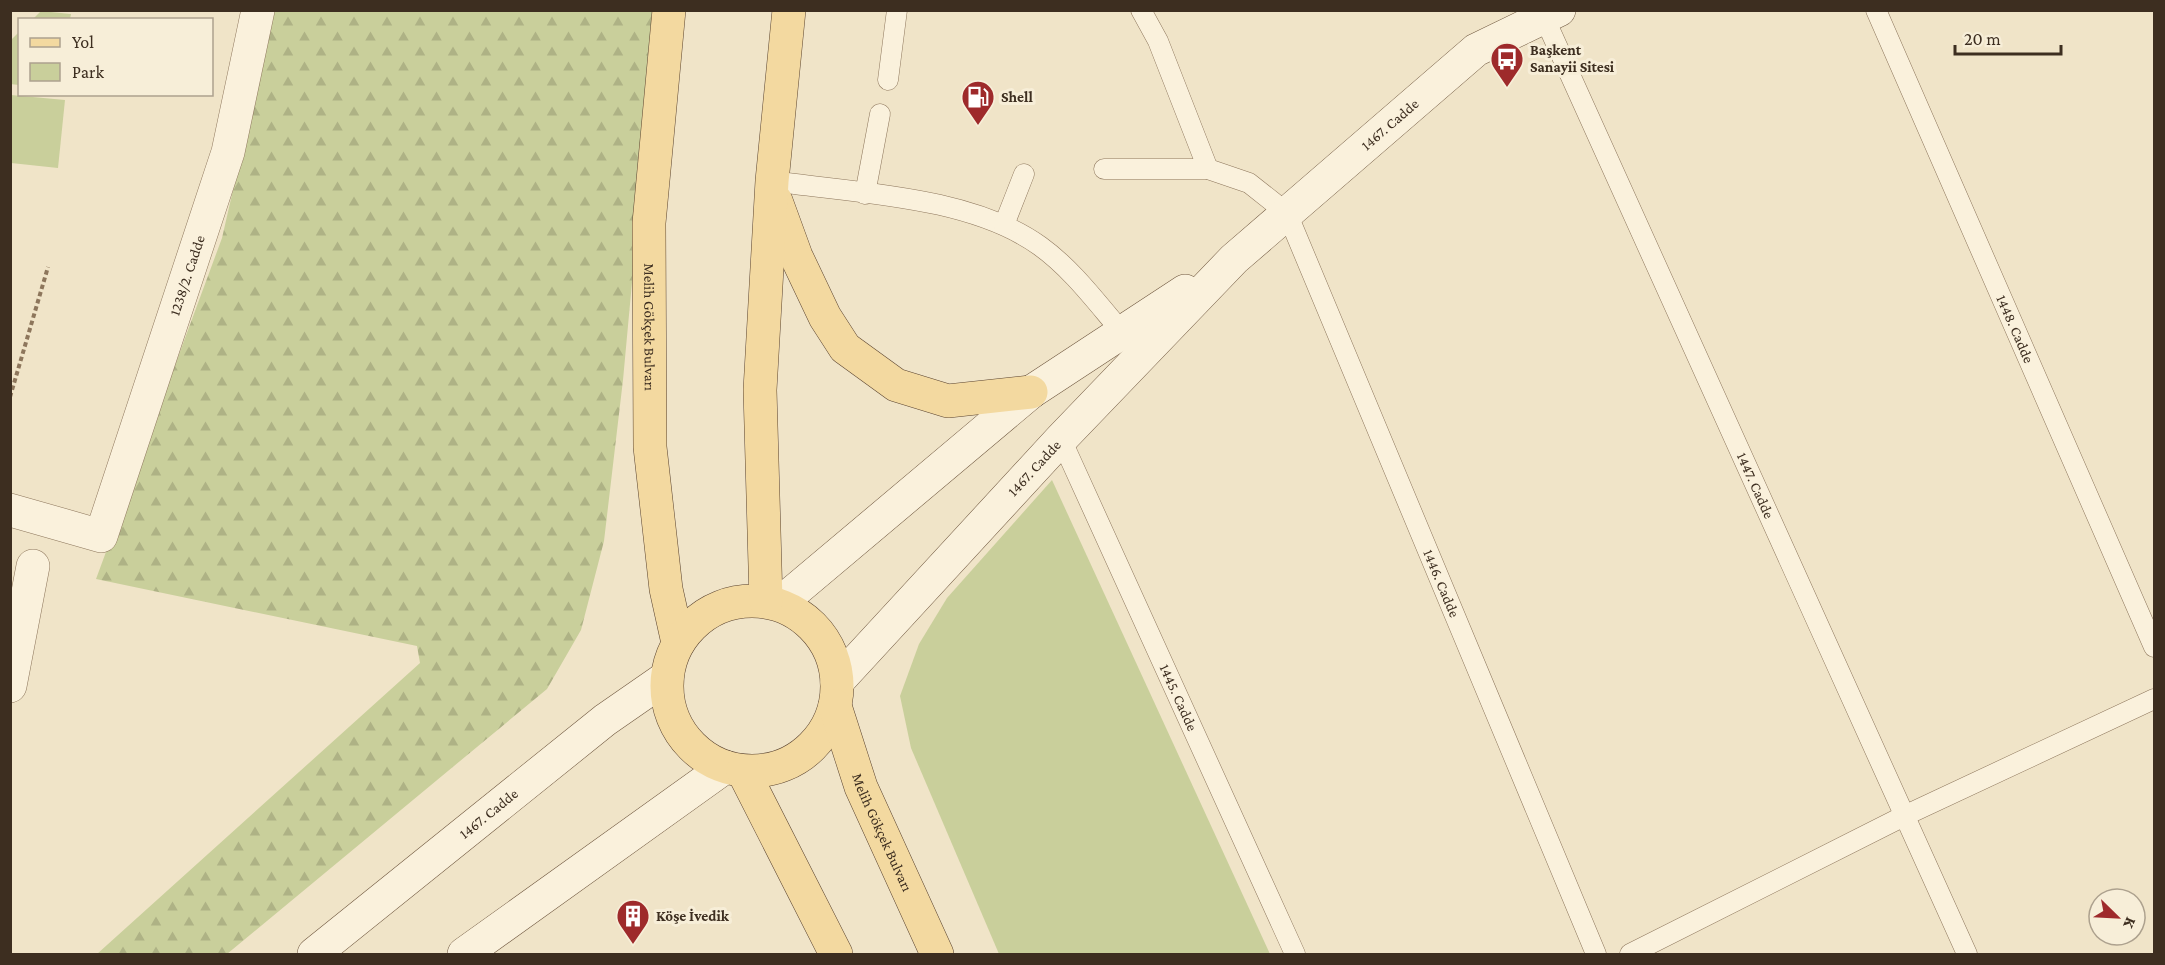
<svg xmlns="http://www.w3.org/2000/svg" width="2165" height="965" font-family="'Crimson Pro',serif">
<style>
.forest{fill:url(#forest-firs)}
.park{fill:#c9cf9b}
.lines{fill:none;stroke-linecap:round;stroke-linejoin:round}
.lane-casing{stroke:#8d765c;stroke-width:21}
.street-casing{stroke:#8d765c;stroke-width:34}
.secondary-casing{stroke:#6f573f;stroke-width:34}
.primary-casing{stroke:#5b4430;stroke-width:34}
.path{stroke:#8d765c;stroke-width:4;stroke-dasharray:4.5 3;stroke-linecap:butt}
.lane{stroke:#faf1dc;stroke-width:20}
.street{stroke:#faf1dc;stroke-width:33}
.secondary{stroke:#faf1dc;stroke-width:33}
.primary{stroke:#f3d9a0;stroke-width:33}
.labels{text-anchor:middle;dominant-baseline:central;stroke-width:6;stroke-linejoin:round;paint-order:stroke}
.poi-label{font-size:15px;font-weight:bold;fill:#3d2e20;stroke:#f7eed8;text-anchor:start}
.street-label{font-size:15px;fill:#3d2e20;stroke:#f7eed8}
</style>
<defs>
<pattern id="forest-firs" width="22" height="20" patternUnits="userSpaceOnUse" patternTransform="scale(1.5)"><rect width="22" height="20" fill="#c9cf9b"/><path d="M5 1l3.5 6h-7zM16 11l3.5 6h-7z" fill="#aeb285"/></pattern>
</defs>
<rect width="100%" height="100%" fill="#f0e4c8"/>
<polygon class="forest" points="274,11 657,11 623,380 604,541 581,630 547,689 227,954 97,954 420,663 417,646 96,579 222,238"/>
<g class="park">
<polygon points="41,11 71,14 70,19 33,19"/>
<polygon points="19,32 19,85 10,84 11,40"/>
<polygon points="11,95 65,100 58,168 11,163"/>
<polygon points="1052,480 1270,954 999,954 911,748 900,696 919,644 947,598"/>
</g>
<g class="lines">
<defs>
<g id="lane">
<polyline points="1141,10 1158,41 1208,169"/>
<path id="s1" d="M1876,10L2154,647"/>
<path id="s2" d="M1544,17L1967,954"/>
<polyline points="888,80 897,10"/>
<path id="s3" d="M1104,169H1208L1249,183L1287,213L1596,954"/>
<path d="M772,181C855,193 971,196 1040,246C1072,269 1097,303 1122,332"/>
<polyline points="865,194 880,114"/>
<polyline points="1004,225 1024,174"/>
<path id="s4" d="M1061,439L1295,954"/>
<polyline points="1630,954 1904,816 2154,699"/>
</g>
<g id="street">
<path id="s5" d="M10,510L101,536L228,152L258,10"/>
<polyline points="10,686 33,566"/>
</g>
<g id="secondary">
<polyline points="779,604 1031,392 1185,291"/>
<path id="s6" d="M837,682L1061,439L1234,259L1476,50L1559,10"/>
<path id="s7" d="M314,954L605,720L667,677"/>
<polyline points="464,954 725,767"/>
</g>
<g id="primary">
<path id="s8" d="M669,10L649,223L650,447L666,589L678,643"/>
<polyline points="776,201 796,256 825,317 845,348 896,385 948,401 1031,392"/>
<circle cx="752" cy="686" r="85"/>
<polyline points="766,601 760,390 772,181 789,10"/>
<path id="s9" d="M835,706L861,787L937,954"/>
<polyline points="743,771 836,954"/>
</g>
</defs>
<use href="#lane" class="lane-casing"/>
<use href="#street" class="street-casing"/>
<use href="#secondary" class="secondary-casing"/>
<use href="#primary" class="primary-casing"/>
<polyline class="path" points="10,397 48,267"/>
<use href="#lane" class="lane"/>
<use href="#street" class="street"/>
<use href="#secondary" class="secondary"/>
<use href="#primary" class="primary"/>
</g>
<defs>
<symbol id="bus-pin" viewBox="-11 -11 22 30"><path d="M0 17L-7.5 6A9.5 9.5 0 1 1 7.5 6Z" fill="#9e2a2b" stroke="#f7eed8"/><path d="M-5-6H5V4H4V6H2V4H-2V6H-4V4H-5ZM-3.5-4V0h7V-4ZM-3.5 1.2v1.5H-2V1.2ZM2 1.2v1.5H3.5V1.2Z" fill="#fff"/></symbol>
<symbol id="fuel-pin" viewBox="-11 -11 22 30"><path d="M0 17L-7.5 6A9.5 9.5 0 1 1 7.5 6Z" fill="#9e2a2b" stroke="#f7eed8"/><path d="M-5.5-6h7V0h2V4h1.3V-2.5L3-4.5l.8-.8L6-3V5H2.5V1h-1V6h-7ZM-4.2-4.7v3.2H.2V-4.7Z" fill="#fff"/></symbol>
<symbol id="building-pin" viewBox="-11 -11 22 30"><path d="M0 17L-7.5 6A9.5 9.5 0 1 1 7.5 6Z" fill="#9e2a2b" stroke="#f7eed8"/><path d="M-4-6H4V6H1V3H-1V6H-4ZM-2.5-4.3h1.7v1.8h-1.7ZM.8-4.3h1.7v1.8H.8ZM-2.5-1h1.7V.8h-1.7ZM.8-1h1.7V.8H.8Z" fill="#fff"/></symbol>
</defs>
<g fill-rule="evenodd">
<use href="#bus-pin" x="1488" y="40" width="38" height="52"/>
<use href="#fuel-pin" x="959" y="78" width="38" height="52"/>
<use href="#building-pin" x="614" y="897" width="38" height="52"/>
</g>
<g class="labels">
<g class="poi-label">
<text x="1530" y="50">Başkent<tspan x="1530" dy="17">Sanayii Sitesi</tspan></text>
<text x="1001" y="97">Shell</text>
<text x="656" y="916">Köşe İvedik</text>
</g>
<g class="street-label">
<text stroke="none"><textPath href="#s6" startOffset="786">1467. Cadde</textPath></text>
<text stroke="none"><textPath href="#s5" startOffset="369">1238/2. Cadde</textPath></text>
<text stroke="none"><textPath href="#s8" startOffset="318">Melih Gökçek Bulvarı</textPath></text>
<text stroke="none"><textPath href="#s1" startOffset="348">1448. Cadde</textPath></text>
<text stroke="none"><textPath href="#s6" startOffset="291">1467. Cadde</textPath></text>
<text stroke="none"><textPath href="#s2" startOffset="514">1447. Cadde</textPath></text>
<text stroke="none"><textPath href="#s3" startOffset="597">1446. Cadde</textPath></text>
<text stroke="none"><textPath href="#s4" startOffset="284">1445. Cadde</textPath></text>
<text stroke="none"><textPath href="#s7" startOffset="224">1467. Cadde</textPath></text>
<text stroke="none"><textPath href="#s9" startOffset="135">Melih Gökçek Bulvarı</textPath></text>
</g>
</g>
<rect width="2165" height="965" fill="none" stroke="#3d2e20" stroke-width="24"/>
<rect x="18" y="18" width="195" height="78" fill="#f7eed8" stroke="#ada18e" stroke-width="1.5"/>
<rect x="30" y="38" width="30" height="9" fill="#f3d9a0" stroke="#ada18e" stroke-width="1.5"/>
<text x="72" y="48" font-size="18" fill="#3d2e20">Yol</text>
<rect x="30" y="63" width="30" height="18" fill="#c9cf9b" stroke="#ada18e" stroke-width="1.5"/>
<text x="72" y="78" font-size="18" fill="#3d2e20">Park</text>
<g transform="translate(2117 917) rotate(114)"><circle r="28" fill="#f7eed8" stroke="#ada18e" stroke-width="1.5"/>
<path d="M0-4.5L10 22L0 15L-10 22Z" fill="#9e2a2b"/>
<text y="-9" font-size="16" font-weight="bold" text-anchor="middle" fill="#3d2e20">K</text>
</g>
<path d="M1955 45v9h106v-9" fill="none" stroke="#3d2e20" stroke-width="3"/>
<text x="1964" y="45" font-size="18" fill="#3d2e20" stroke="#f7eed8" stroke-width="4.5" paint-order="stroke">20 m</text>
</svg>
